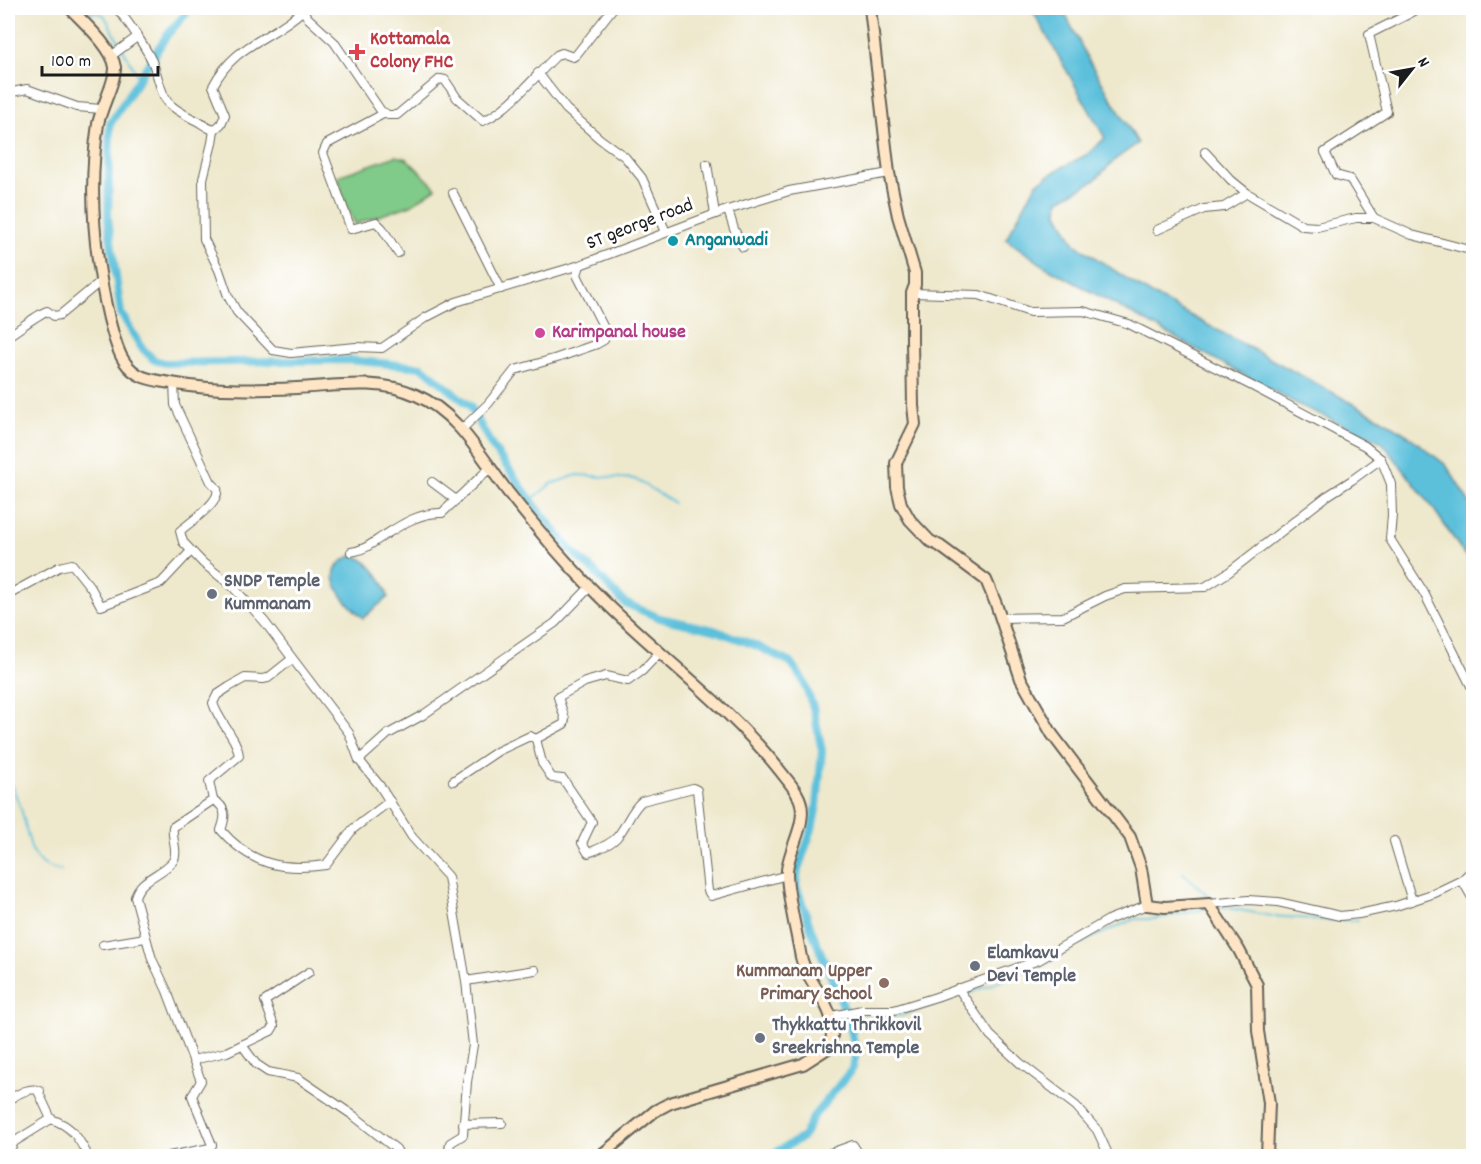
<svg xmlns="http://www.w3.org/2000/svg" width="1481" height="1164" font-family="Dekko,sans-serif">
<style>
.green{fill:#80cb89;stroke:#4e7452;stroke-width:1.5}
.water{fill:#5cc0db;stroke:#3c6e7c;stroke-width:1.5}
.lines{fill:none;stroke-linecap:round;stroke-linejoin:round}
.stream{stroke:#5cc0db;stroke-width:2}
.canal{stroke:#5cc0db;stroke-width:8}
.street-casing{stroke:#66635a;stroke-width:10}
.secondary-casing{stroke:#66635a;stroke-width:14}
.street{stroke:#fff;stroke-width:8}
.secondary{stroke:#fde5c5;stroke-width:10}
.health-dot{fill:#e0444e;stroke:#fff;stroke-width:2}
.culture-dot{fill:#0f9aa8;stroke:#fff;stroke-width:2}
.hotel-dot{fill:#d1479c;stroke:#fff;stroke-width:2}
.worship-dot{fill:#6b7280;stroke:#fff;stroke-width:2}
.education-dot{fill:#8d6e63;stroke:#fff;stroke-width:2}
.labels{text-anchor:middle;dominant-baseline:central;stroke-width:6;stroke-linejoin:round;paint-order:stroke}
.health-label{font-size:20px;font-weight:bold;fill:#be3a42;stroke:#fff;text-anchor:start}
.street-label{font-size:20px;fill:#1c1c1c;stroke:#fff}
.culture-label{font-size:20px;font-weight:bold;fill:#0d838f;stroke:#fff;text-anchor:start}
.hotel-label{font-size:20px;font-weight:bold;fill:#b23c85;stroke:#fff;text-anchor:start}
.worship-label{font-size:20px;font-weight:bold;fill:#5b616d;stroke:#fff;text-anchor:start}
.education-label{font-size:20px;font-weight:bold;fill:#785e54;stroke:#fff;text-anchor:end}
</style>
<rect width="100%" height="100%" fill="#fff"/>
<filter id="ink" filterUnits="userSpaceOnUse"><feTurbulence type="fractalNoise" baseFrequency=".0167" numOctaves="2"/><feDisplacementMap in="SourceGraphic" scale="12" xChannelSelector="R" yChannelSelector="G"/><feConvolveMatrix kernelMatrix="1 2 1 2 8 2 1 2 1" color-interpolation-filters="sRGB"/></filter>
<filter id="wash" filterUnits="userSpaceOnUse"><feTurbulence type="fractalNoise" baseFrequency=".008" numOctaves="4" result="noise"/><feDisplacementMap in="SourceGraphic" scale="24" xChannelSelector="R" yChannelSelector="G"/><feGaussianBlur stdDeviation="1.35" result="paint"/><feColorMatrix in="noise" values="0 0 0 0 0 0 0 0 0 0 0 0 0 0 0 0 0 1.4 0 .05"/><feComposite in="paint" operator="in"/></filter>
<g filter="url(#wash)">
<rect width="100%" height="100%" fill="#eee8cc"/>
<polygon class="green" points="396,156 407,159 436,188 411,205 355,224 345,202 338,176"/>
<g class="water">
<polygon points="1031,8 1062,8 1089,61 1138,143 1116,159 1094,181 1059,200 1058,213 1075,244 1147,292 1387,422 1409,436 1446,465 1473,508 1473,563 1462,551 1433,508 1382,442 1299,405 1046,267 1006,239 1037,183 1057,170 1088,154 1105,138"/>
<path d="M354,555C371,562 384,580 388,597L363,618C344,601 314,570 354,555Z"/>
</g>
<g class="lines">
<g class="stream">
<polyline points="90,8 91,13 96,12 104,15 139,78"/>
<polyline points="531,500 551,484 577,475 635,479 674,503"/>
<path d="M8,780L13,788L22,812L31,848C40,864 44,867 62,871"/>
<polyline points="1183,873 1214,901"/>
<polyline points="1218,906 1272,916 1327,920 1358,920"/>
<polyline points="969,993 1042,965 1087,940 1134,919 1155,919 1205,909"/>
<polyline points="849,1020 903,1015 956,997"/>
</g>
<polyline class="canal" points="191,8 167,35 110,124 108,218 121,313 141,347 154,360 165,363 348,360 422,367 470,406 492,446 531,500 569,549 594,571 625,603 660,618 714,630 752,644 790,662 803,680 813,707 822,751 817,805 812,829 798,869 796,885 811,929 849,1020 856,1053 853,1068 813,1117 803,1137 769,1156"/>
</g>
</g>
<g filter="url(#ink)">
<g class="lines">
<defs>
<g id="street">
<path d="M116,8C127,19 149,52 154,66C165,99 160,102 193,119C201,122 206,128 214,130L221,124L225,115L213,86C235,43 271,40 303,10"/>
<path d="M301,8L308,18L334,42L381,111L388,115H397L440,79L445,80L457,98L483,121C509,110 536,75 557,55L562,53L573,57L576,55L613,8"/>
<polyline points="111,56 137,37"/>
<polyline points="538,73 566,109 600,139 625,157 642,178 666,232"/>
<polyline points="8,93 27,89 77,107 101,109"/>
<polyline points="385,113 327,144 323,153 351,229 376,222 382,228 398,253"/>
<polyline points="214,130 212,143 203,179 204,239 219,270 228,296 237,312 273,350 291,353 356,347 382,348 425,318 456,302 580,265"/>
<polyline points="1205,152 1231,180 1247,193 1303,226 1317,227 1356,218 1374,218 1412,235 1474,251"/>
<polyline points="707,164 715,214"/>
<polyline points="453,193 501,289"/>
<polyline points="728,210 734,229 743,247"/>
<polyline points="1374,218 1350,179 1336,175 1325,152 1387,112 1369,34 1407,15 1418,8"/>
<polyline points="1157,230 1204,209 1224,207 1247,193"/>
<polyline points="912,293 979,295 1030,312 1083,311 1129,324 1252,386 1365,446 1381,459 1391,484 1392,515 1390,539 1424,593 1474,692"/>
<path d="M8,336C18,330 38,314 47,311L54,316L60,315L101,281"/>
<path d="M174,383L175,405L211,482C213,484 215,486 217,489C221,502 189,523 180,531L183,542L203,563L232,586L264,621L349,733L359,760L380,786L412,837L448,877L466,981L473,1045L467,1082L463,1135L450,1143L448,1156"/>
<polyline points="461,430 488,404 515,370 557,358 597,344 604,340 606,332 577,275 580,265 721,212 789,191 889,173"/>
<polyline points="432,482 456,500"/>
<path d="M351,552C366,550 373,542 385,535C402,524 421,512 442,513L491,467"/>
<polyline points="8,595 59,567 72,564 91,588 101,606 161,583 191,551"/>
<polyline points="1000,618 1063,617 1105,596 1125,589 1205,587 1229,572 1327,496 1352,480 1381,459"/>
<polyline points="536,739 564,724 565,719 558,697 585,682 606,676 628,681 642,671 660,652"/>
<polyline points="359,760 388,734 423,715 555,623 590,587"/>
<path d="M453,781L498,751L530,736L536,739L542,763L552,778L563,779L592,822L582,843L588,853C598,849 610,845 617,837C627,826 630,811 642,801L693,788L697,790L708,891L711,896L787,875"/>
<path d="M213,800C227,807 226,817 221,830C251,865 282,871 326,865L353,829L390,801"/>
<polyline points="1394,841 1412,901"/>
<polyline points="1462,880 1471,871 1474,864"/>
<polyline points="1209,904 1248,900 1278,902 1340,916 1359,914 1396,906 1435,893 1462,880 1474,901"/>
<polyline points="103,945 145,938"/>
<polyline points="466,981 535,970"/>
<polyline points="958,988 990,1035 1020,1063 1076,1106 1097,1130 1109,1156"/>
<polyline points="832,1016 862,1010 894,1010 936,997 1039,960 1110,919 1147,905"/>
<polyline points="242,1045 256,1064 268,1072 298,1078 354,1116 396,1149 400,1156"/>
<polyline points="193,1060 227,1052 271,1031 274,1026 265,1001 309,972"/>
<path d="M8,1100C17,1095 29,1086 40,1091H38L51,1119C72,1126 78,1137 88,1156"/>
<polyline points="463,1124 502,1123"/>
<polyline points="8,1153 14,1142 51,1119"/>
<path d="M169,1156L210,1148L212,1145L192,1096L201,1081L167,991L152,959L135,897C140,878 162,875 173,861C179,852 171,837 173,827L213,800L209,781L239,756C237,737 219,723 213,703L217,695L229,687L245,678L263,679L268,678L292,659"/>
<polyline points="822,1156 853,1145 860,1156"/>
</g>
<g id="secondary">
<path d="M70,8C83,22 112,47 115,67C116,80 101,108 98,124C88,189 94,255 109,319C113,333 116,349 124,361C137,381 156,380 177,384C216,391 257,390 297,388C337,386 378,378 416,395C458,413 481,457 508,492C534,525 562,559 592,589C653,652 727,703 781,772C788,781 799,793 801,804C806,825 789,849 787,870C786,890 796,930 800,952C805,986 846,1011 828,1048L803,1064L670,1103L655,1111L600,1156"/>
<polyline points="870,8 889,173 898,216 915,273 915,285 912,293 912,340 913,406 915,424 896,463 897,487 901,504 910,520 930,541 940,546 986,580 996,604 1021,679 1035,704 1052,734 1130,837 1141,868 1147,905 1165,907 1209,904 1239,950 1257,985 1258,1031 1269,1103 1267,1156"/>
</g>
</defs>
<use href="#street" class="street-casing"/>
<use href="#secondary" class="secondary-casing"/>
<use href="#street" class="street"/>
<use href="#secondary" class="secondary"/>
</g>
</g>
<path class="health-dot" d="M354 43h6v6h6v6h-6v6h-6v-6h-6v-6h6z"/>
<circle class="culture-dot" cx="673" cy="241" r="6"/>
<circle class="hotel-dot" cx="540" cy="333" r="6"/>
<g class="worship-dot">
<circle cx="212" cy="594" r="6"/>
<circle cx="975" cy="966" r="6"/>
<circle cx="760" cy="1038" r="6"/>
</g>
<circle class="education-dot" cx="884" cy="983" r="6"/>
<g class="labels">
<g class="health-label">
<text x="370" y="40">Kottamala<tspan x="370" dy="23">Colony FHC</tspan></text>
</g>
<g class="street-label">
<text transform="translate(640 225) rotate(-21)">ST george road</text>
</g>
<g class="culture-label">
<text x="685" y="241">Anganwadi</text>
</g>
<g class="hotel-label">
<text x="552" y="333">Karimpanal house</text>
</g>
<g class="worship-label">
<text x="224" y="582">SNDP Temple<tspan x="224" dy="23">Kummanam</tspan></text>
<text x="987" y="954">Elamkavu<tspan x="987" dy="23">Devi Temple</tspan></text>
<text x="772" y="1026">Thykkattu Thrikkovil<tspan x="772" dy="23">Sreekrishna Temple</tspan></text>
</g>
<g class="education-label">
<text x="872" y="972">Kummanam Upper<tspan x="872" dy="23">Primary School</tspan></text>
</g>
</g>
<rect width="1481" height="1164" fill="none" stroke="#fff" stroke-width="30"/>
<g transform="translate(1412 69) rotate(59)" stroke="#ffffff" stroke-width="4.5" paint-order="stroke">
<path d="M0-4.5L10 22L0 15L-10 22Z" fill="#1c1c1c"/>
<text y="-9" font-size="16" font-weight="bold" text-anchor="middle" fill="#1c1c1c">N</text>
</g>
<path d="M42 66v9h116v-9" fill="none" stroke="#1c1c1c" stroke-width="3"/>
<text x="51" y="66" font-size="18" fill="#1c1c1c" stroke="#ffffff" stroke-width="4.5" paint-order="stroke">100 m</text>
</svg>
